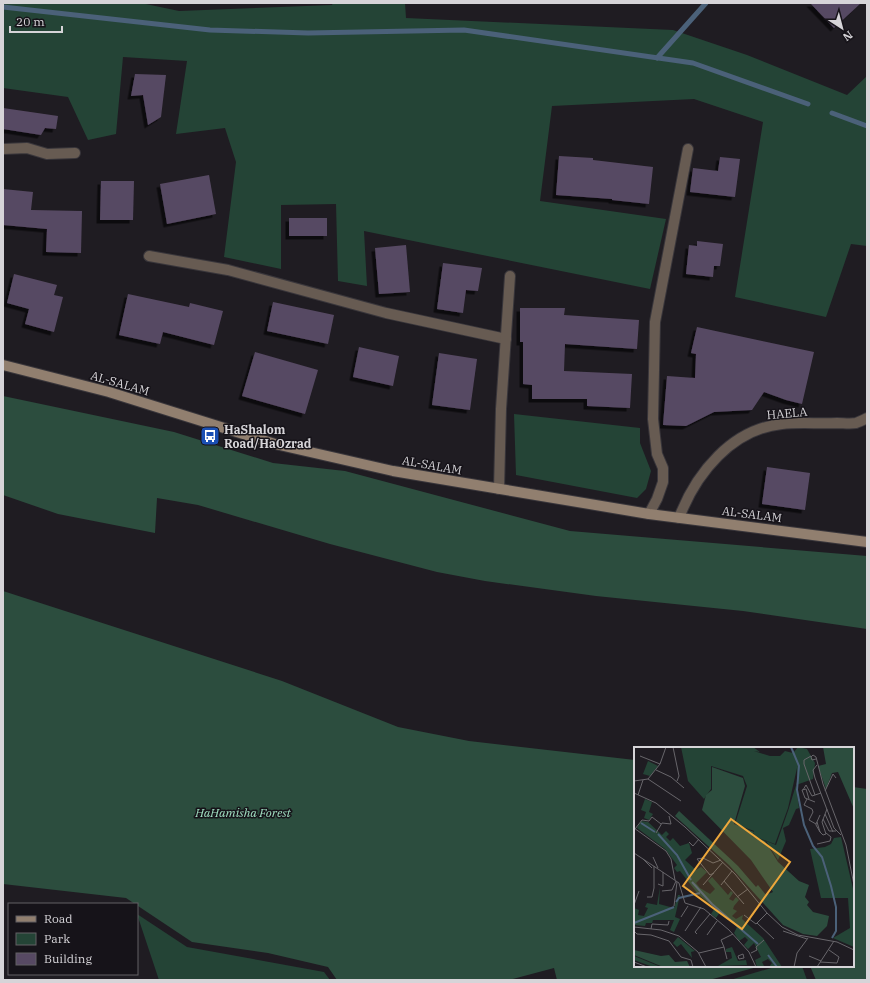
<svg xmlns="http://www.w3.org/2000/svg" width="870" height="983" font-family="'IBM Plex Serif',serif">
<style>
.green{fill:#244436}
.forest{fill:#2c4d3e}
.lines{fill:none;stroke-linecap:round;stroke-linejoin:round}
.stream{stroke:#4b6179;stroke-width:5}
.building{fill:#574963;filter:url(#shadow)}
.street-casing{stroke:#39363b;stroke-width:12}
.secondary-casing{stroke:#39363b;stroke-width:12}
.street{stroke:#675b52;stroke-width:10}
.secondary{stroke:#917f6f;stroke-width:10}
.labels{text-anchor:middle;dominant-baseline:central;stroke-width:3;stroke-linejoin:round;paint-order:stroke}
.street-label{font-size:12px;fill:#d6d4d8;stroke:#161319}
.poi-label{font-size:12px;font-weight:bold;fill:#d6d4d8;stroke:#161319;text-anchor:start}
.park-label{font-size:12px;font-style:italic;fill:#a1e0c2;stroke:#161319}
.inset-river{fill:none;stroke:#4b6179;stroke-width:2}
.inset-road{fill:none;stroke:#68666b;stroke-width:1}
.view{fill:#eea83c;fill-opacity:0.15;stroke:#eea83c;stroke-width:2}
.inset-edge{fill:none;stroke:#d6d4d8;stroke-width:2}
</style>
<defs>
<filter id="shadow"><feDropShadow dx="-3.5" dy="3.5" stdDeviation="0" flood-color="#0009"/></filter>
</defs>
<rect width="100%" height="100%" fill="#1f1c22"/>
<g class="green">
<polygon points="3,3 141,3 179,11 332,5 333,3 405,3 406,18 673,30 747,55 847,95 867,76 867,246 851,244 826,317 735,297 763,122 694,99 552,106 540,201 666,219 650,289 364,231 367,286 338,281 336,204 281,205 281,269 224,257 236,162 225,128 176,134 187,61 123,57 116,134 88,140 68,97 3,88"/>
<polygon points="514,414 640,428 640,443 651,471 646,489 637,498 516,475"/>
<polygon points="137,914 187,947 324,972 330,980 159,980"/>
<polygon points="778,966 802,966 807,980 730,980"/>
</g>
<g class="forest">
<polygon points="3,396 174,432 273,463 345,471 570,531 867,556 867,629 743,611 596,596 485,581 437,572 330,544 198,505 157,498 155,533 58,514 3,495"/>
<polygon points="3,591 282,681 398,727 469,741 635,760 635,966 761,966 709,980 557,980 554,968 509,980 337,980 328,967 268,953 192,942 126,898 3,884"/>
<polygon points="853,787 867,789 867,980 816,980 810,966 853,966"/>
</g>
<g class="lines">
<g class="stream">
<polyline points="3,7 210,30 308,33 464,30 693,63 808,104"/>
<polyline points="657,58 706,3"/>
<polyline points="832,113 867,126"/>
</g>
</g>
<g class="building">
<polygon points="810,3 861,3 834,28"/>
<polygon points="135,74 166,75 161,117 148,125 143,95 131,96"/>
<polygon points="3,108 58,116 56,129 45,128 41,135 3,129"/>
<polygon points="559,156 593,158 593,160 653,167 649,204 612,200 612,199 556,195"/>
<polygon points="720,157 740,159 735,197 690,192 693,168 718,171"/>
<polygon points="209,175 216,214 167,224 160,184"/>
<polygon points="101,181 134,181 133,220 100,220"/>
<polygon points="3,189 33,192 31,210 82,211 81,253 46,252 47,229 3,225"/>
<rect x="289" y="218" width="38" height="18"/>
<polygon points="697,241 723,244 720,266 714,266 713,277 686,274 689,245 697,246"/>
<polygon points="406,245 410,292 379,294 375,248"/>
<polygon points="443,263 482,268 478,291 466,290 463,313 437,309"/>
<polygon points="14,274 57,285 54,295 63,297 54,332 25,324 29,309 7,303"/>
<polygon points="128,294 189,307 190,303 223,311 214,345 163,332 160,344 119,335"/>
<polygon points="273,302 334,315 328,344 267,331"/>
<polygon points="520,308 565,308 564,315 639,320 637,349 565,344 564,371 632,374 630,408 587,406 587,399 532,399 532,385 523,384 523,342 520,342"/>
<polygon points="697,327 814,352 802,404 786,400 764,392 752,410 714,412 686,426 663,425 667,376 695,378 696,354 691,353"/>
<polygon points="359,347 399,356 393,386 353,377"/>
<polygon points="255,352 318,370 305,414 242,396"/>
<polygon points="439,353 477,359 470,410 432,405"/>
<polygon points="767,467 810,473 805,510 762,504"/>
</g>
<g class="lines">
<defs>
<g id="street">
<polyline points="3,149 27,148 47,154 75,153"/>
<polyline points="149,256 228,270 386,313 506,339"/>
<polyline points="499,489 501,409 510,276"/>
<polyline points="649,514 657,499 663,482 663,468 657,454 653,419 655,322 688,149"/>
<path d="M679,518C696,473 732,429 782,424C800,422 819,424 837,423C843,423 850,424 856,423C859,422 863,420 867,418"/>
</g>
<polyline id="secondary" points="3,365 109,392 275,444 393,471 649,514 867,542"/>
</defs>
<use href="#street" class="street-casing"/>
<use href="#secondary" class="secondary-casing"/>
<use href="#street" class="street"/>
<use href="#secondary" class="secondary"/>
</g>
<defs>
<symbol id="bus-square" viewBox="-11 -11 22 22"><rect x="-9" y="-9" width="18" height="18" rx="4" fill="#1a4fb4" stroke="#161319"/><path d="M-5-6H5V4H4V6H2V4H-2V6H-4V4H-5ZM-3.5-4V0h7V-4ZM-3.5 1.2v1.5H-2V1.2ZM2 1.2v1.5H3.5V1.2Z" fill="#fff"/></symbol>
</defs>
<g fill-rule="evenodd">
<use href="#bus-square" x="199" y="425" width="22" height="22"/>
</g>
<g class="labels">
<g class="street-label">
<text transform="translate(120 383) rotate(16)">AL-SALAM</text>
<text transform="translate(787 413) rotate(-5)">HAELA</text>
<text transform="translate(432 465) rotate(10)">AL-SALAM</text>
<text transform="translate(752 514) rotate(7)">AL-SALAM</text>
</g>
<g class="poi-label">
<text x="224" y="429">HaShalom<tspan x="224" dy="14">Road/HaOzrad</tspan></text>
</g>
<g class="park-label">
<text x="243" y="812">HaHamisha Forest</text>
</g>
</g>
<g transform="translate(634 747)">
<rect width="220" height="220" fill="#1f1c22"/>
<path d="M47,0H119L126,5L120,4L136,9H146L151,4L159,6L164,0L173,2L181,16L179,32L162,38L165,61L162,62L155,78L149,81L152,94L144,113L132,94L142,98L154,64L163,35V21L154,61L141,97L119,89L120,84L101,77L113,39L109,29L77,19V42L70,52L54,34ZM14,14L24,19L16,29L9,27ZM11,52L18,55L15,65L19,67L15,73L10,71L12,65L7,63ZM7,74L14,75L28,88L32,84L35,87L32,90L36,94L39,91L46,99L55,96L58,106L51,113L62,123L67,120L73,125L62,136L66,141L76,147L81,142L74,134L78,130L94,148L97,144L99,146L95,152L99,154L102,150L105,153L100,159L99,162L103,164L98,169L102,172L109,168L108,172L129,191L148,220H135L138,216L134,212L128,215L130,219L123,220L121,213L127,210L120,196L114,202L110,198L114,193L111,190L105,194L100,186L103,180L96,172L86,165L82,171L77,167L81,161L64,147L46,124L43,125L40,121L43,118L31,102L3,81ZM207,90L220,146V200L199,191L216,181L214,151H187L176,102L191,100L197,97L200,91ZM26,140L25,157L40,161L44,148H46L41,170L46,172L40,185L36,183L40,173H19L18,176H12L11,179L0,178V161L5,163L4,168L10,169L14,161L11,160L13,156L23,158ZM44,190L61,204L57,205L58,211L47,197L43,200L39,196ZM98,200L104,214L112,213L113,218L84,219L98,211L97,205H92V202ZM0,209L27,220H19L0,213Z" fill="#244436"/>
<path d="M189,0H220V62L204,25L198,26L192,42L184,19L192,17ZM78,20L109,31L111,39L100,77L120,85L118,89L131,94L144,115L165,134L175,138L171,150L175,155L173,158L179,165L195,169L193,179L183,189L169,187L149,178L95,118L41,69L45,64L104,119L122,140L124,138L132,148L139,145L117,113L68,63L72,48L78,43ZM0,203L27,209L35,208L41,215L53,214L56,220H29L0,208Z" fill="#2c4d3e"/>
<path class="inset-river" d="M157,0L165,19L163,43L170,78L179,99L188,110L197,139L202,160V184L198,191M7,76L21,85M24,87L43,108L57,133M58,135L78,157L124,197M42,155L45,151L66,146M0,176L40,160M134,208L143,220"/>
<path class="inset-road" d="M39,0L45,29L43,34M6,9L26,17M177,9L170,13V17L181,48M182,12L178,13L177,10L179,8L182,10L189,37L212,98L220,138M183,18L179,23L181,31L200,81L207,88M22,23L37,30L50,41M14,32L47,54M0,34L14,32L26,17L32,0M169,43L172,38L178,49L187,46M191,44L199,27L202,31M0,46L22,56L51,80L101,127L133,166L148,180L164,188L203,195L220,203M4,48L9,33M173,52L170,58L178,62L179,65L175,73L182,77M175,52L172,42L168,43L171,51L181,55M191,67L199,85M189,72L195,84H202M183,75L186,85L182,78V77L186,68M0,81L32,104L37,112L41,133M1,82L8,73L15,74L18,70L27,77M186,85L189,88L192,87L188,75L193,62M22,86L28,76L37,77L35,69M55,95L59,99L65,92M183,97L196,94L197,90L192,86M0,106L45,136L51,156L70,162L95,183L115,205L122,220M19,110L24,121M9,112L18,121M80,126L76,128L63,112L69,111L79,116L87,113M90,134L110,157M24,137L29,139V125M69,138L89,115M87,138L98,124M28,144L38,143L42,134M13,150H18L20,141V119M103,150L114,142M0,158L5,144M40,159L43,135M110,168L122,177L133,166M47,170L54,159M123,176L140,192M0,180L27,183L45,189L64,205L72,220M17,182L18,177L34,178L35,174M0,184L3,187L17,188L35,194L47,210L57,213L59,220M51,184L67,160M149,184L173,192M63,187L61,185L76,167M73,188L83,174M90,200L93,212M65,206L90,200L87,193L99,187M117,206L123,203L122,200L130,193M109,207L110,211L105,212L104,209ZM175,209L187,214M0,215L13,220M186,215L203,216L205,210L195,203M160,220L163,206L174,191M183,220L200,194"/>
<path class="view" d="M97,72L156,115L108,182L49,139Z"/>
<rect width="220" height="220" class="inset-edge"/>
</g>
<rect width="870" height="983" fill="none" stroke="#d6d4d8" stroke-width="8"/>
<rect x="8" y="903" width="130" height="72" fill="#161319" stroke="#636065"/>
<rect x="16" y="916" width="20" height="6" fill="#917f6f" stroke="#636065"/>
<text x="44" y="923" font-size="12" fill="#d6d4d8">Road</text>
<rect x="16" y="933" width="20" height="12" fill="#244436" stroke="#636065"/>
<text x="44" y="943" font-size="12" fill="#d6d4d8">Park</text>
<rect x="16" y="953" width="20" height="12" fill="#574963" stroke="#636065"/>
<text x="44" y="963" font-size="12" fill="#d6d4d8">Building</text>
<g transform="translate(842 28) rotate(144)" stroke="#161319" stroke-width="3" paint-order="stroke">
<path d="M0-3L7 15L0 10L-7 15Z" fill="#d6d4d8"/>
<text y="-6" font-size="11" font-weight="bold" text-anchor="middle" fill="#d6d4d8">N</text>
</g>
<path d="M10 26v6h52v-6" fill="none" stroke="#d6d4d8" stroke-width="2"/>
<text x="16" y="26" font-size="12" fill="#d6d4d8" stroke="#161319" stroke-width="3" paint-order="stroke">20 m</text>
</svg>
